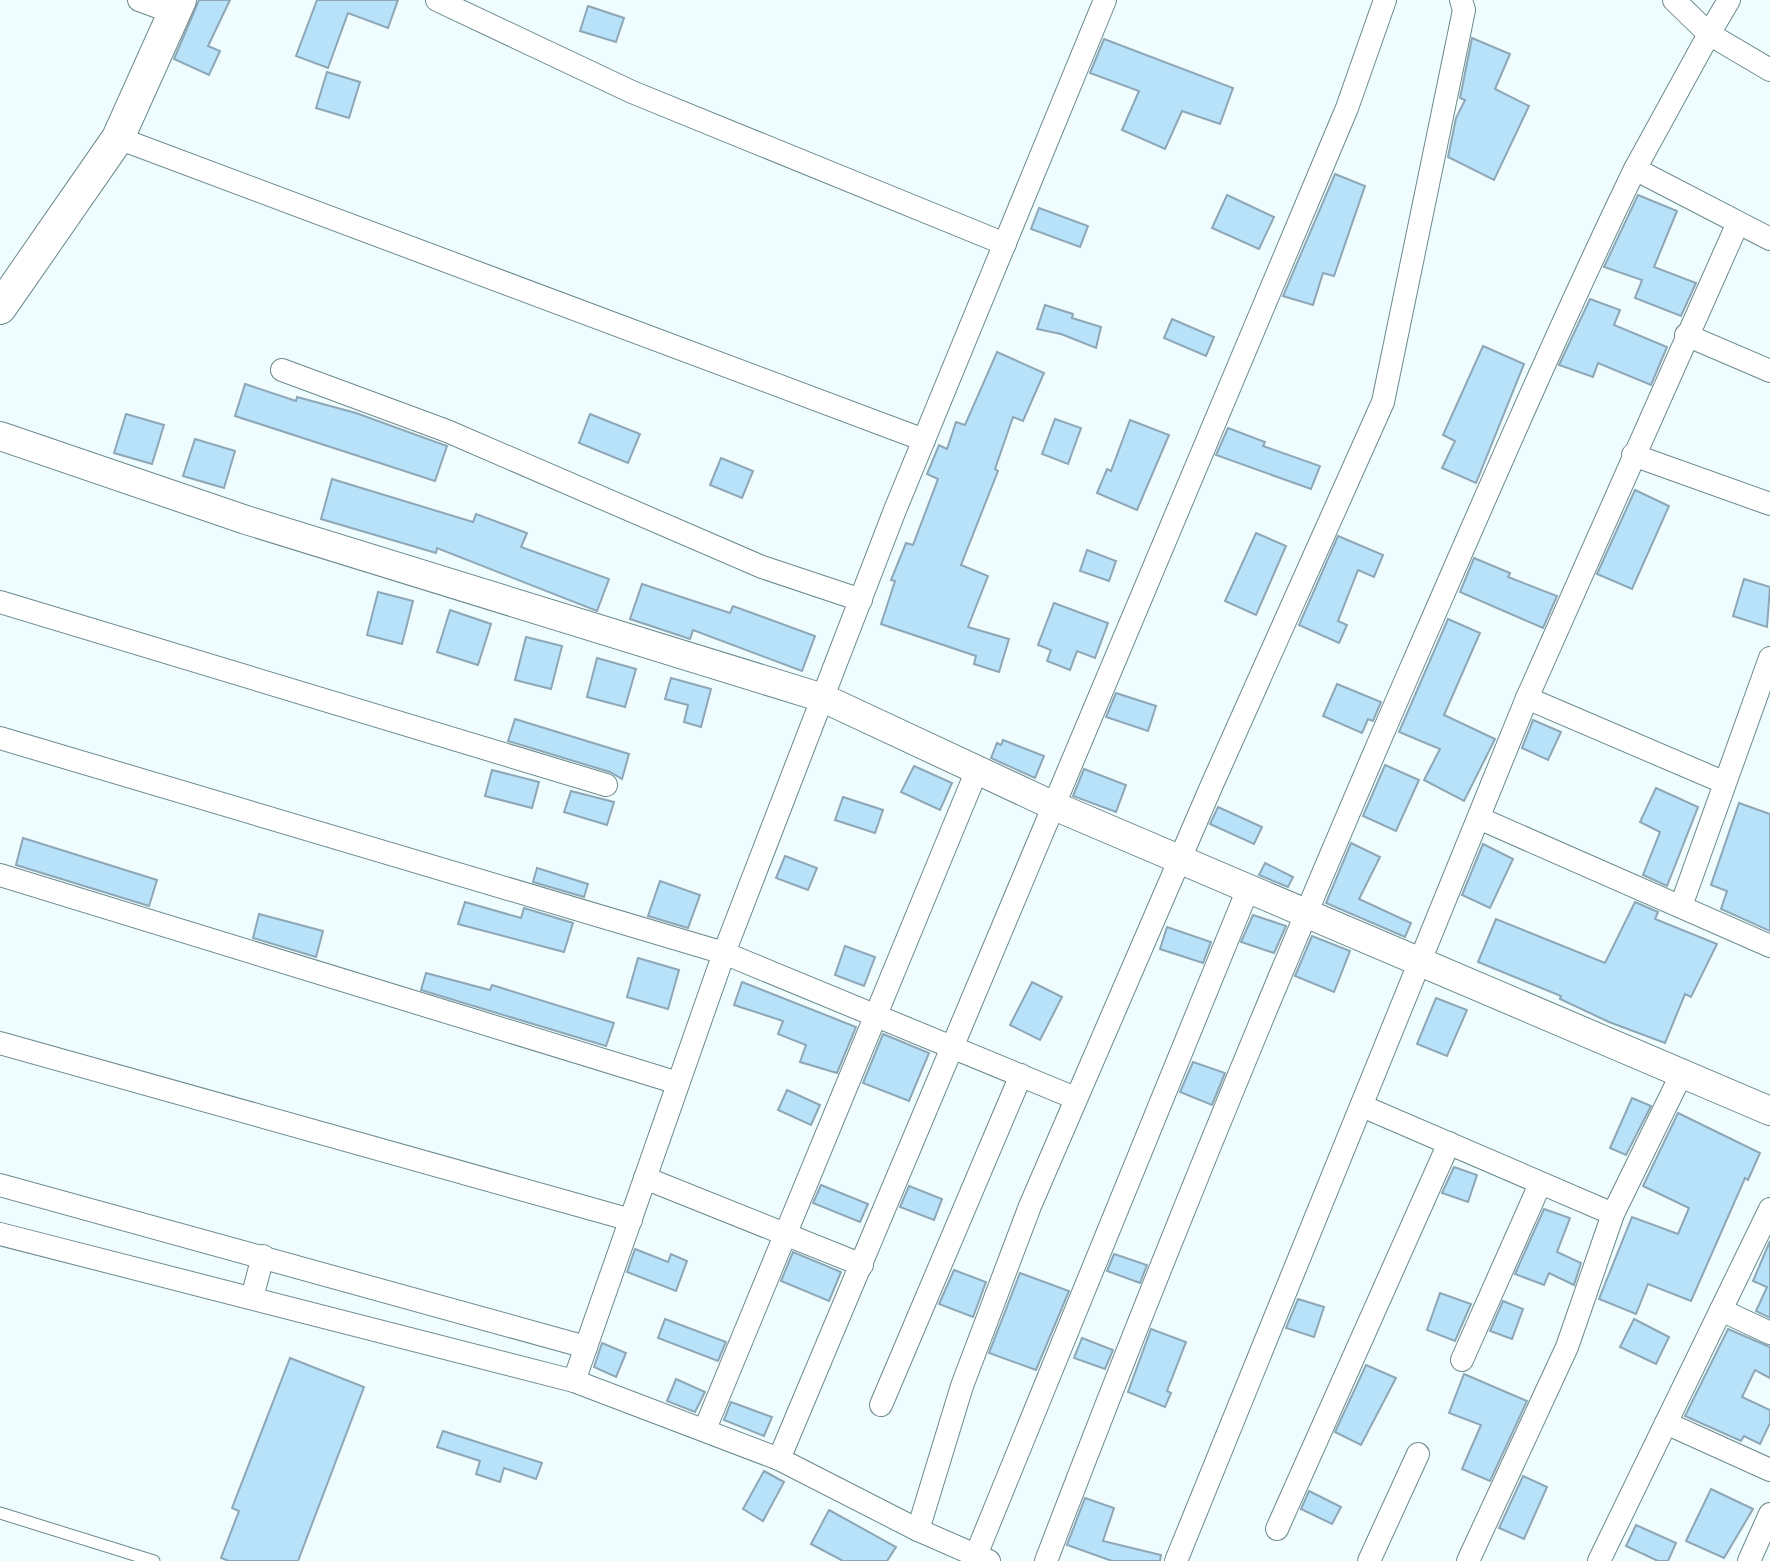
<svg xmlns="http://www.w3.org/2000/svg" width="1770" height="1561" font-family="Georgia,serif">
<style>
.building{fill:#b7e2fa;stroke:#8ea7b6;stroke-width:2}
.lines{fill:none;stroke-linecap:round;stroke-linejoin:round}
.service-casing{stroke:#6b8a8d;stroke-width:13}
.minor-casing{stroke:#6b8a8d;stroke-width:24}
.tertiary-casing{stroke:#6b8a8d;stroke-width:30}
.secondary-casing{stroke:#6b8a8d;stroke-width:34}
.service{stroke:#fff;stroke-width:11}
.minor{stroke:#fff;stroke-width:22}
.tertiary{stroke:#fff;stroke-width:28}
.secondary{stroke:#fff;stroke-width:32}
</style>
<rect width="100%" height="100%" fill="#f0fdff"/>
<g class="building">
<polygon points="199,0 230,0 208,46 220,51 209,75 174,59"/>
<polygon points="317,0 398,0 388,28 348,13 328,68 296,56"/>
<polygon points="588,6 624,18 616,42 580,31"/>
<polygon points="1472,38 1510,54 1495,89 1529,106 1494,180 1448,157 1456,118 1465,100 1460,98"/>
<polygon points="1104,39 1233,88 1220,124 1182,111 1165,149 1122,130 1139,91 1090,73"/>
<polygon points="327,72 360,82 349,118 316,108"/>
<polygon points="1335,174 1365,186 1334,276 1323,273 1313,305 1283,296"/>
<polygon points="1227,195 1274,217 1259,249 1212,228"/>
<polygon points="1638,195 1677,211 1654,267 1696,283 1681,316 1635,298 1642,280 1604,267"/>
<polygon points="1039,208 1088,226 1080,247 1031,229"/>
<polygon points="1590,299 1620,310 1614,325 1667,347 1651,385 1598,363 1593,377 1559,365"/>
<polygon points="1045,305 1073,314 1072,318 1101,327 1096,348 1061,334 1037,329"/>
<polygon points="1172,319 1214,337 1206,356 1164,338"/>
<polygon points="1483,346 1524,364 1476,483 1442,468 1455,441 1443,435"/>
<polygon points="997,352 1044,373 1023,421 1013,417 995,469 998,471 961,565 988,576 968,627 1009,639 999,672 974,664 976,656 881,624 895,581 891,580 906,543 913,545 938,479 927,474 939,445 947,449 956,422 965,425"/>
<polygon points="245,384 296,401 297,397 356,413 447,446 435,481 235,416"/>
<polygon points="126,414 164,425 152,464 114,453"/>
<polygon points="590,414 640,434 628,463 579,443"/>
<polygon points="1055,419 1081,428 1068,464 1042,454"/>
<polygon points="1130,420 1169,435 1137,510 1097,493 1107,469 1111,471"/>
<polygon points="1228,428 1265,442 1263,446 1320,466 1311,489 1216,455"/>
<polygon points="195,439 235,451 224,488 183,476"/>
<polygon points="721,458 753,471 742,498 710,485"/>
<polygon points="332,479 473,522 476,514 527,533 521,547 609,579 597,611 437,548 436,553 321,519"/>
<polygon points="1635,490 1669,506 1632,589 1597,574"/>
<polygon points="1256,533 1286,546 1256,615 1225,601"/>
<polygon points="1338,536 1383,555 1374,577 1358,570 1338,621 1347,625 1339,643 1299,625"/>
<polygon points="1087,550 1116,561 1109,581 1080,571"/>
<polygon points="1474,558 1510,573 1508,577 1557,596 1543,628 1460,592"/>
<polygon points="1744,579 1770,587 1767,627 1733,616"/>
<polygon points="642,584 730,613 733,606 815,636 802,671 693,630 690,639 630,619"/>
<polygon points="378,592 413,601 402,644 367,635"/>
<polygon points="1054,603 1108,623 1095,658 1077,651 1070,670 1047,661 1051,650 1038,645"/>
<polygon points="450,610 491,624 478,665 437,652"/>
<polygon points="1448,619 1480,633 1444,715 1495,739 1464,801 1424,780 1440,749 1399,732"/>
<polygon points="526,637 562,646 551,689 515,680"/>
<polygon points="597,658 636,669 625,707 587,697"/>
<polygon points="671,678 711,689 701,727 684,722 688,705 665,699"/>
<polygon points="1337,684 1381,702 1373,721 1368,719 1362,733 1323,716"/>
<polygon points="1116,693 1156,706 1148,731 1106,717"/>
<polygon points="515,719 629,754 622,779 610,772 508,741"/>
<polygon points="1533,720 1561,732 1548,760 1522,748"/>
<polygon points="1003,740 1044,756 1035,778 991,758 997,743 1001,745"/>
<polygon points="1385,765 1419,780 1396,831 1363,816"/>
<polygon points="914,766 952,783 940,810 901,792"/>
<polygon points="1084,769 1126,785 1116,812 1073,796"/>
<polygon points="492,770 539,782 532,808 485,796"/>
<polygon points="1656,788 1698,807 1667,886 1643,875 1660,832 1640,822"/>
<polygon points="571,791 614,802 607,825 564,812"/>
<polygon points="843,797 883,810 875,833 835,820"/>
<polygon points="1739,803 1770,814 1770,931 1721,909 1727,891 1711,885"/>
<polygon points="1218,807 1262,827 1254,844 1210,824"/>
<polygon points="23,838 157,880 149,906 16,865"/>
<polygon points="1351,843 1380,857 1359,899 1411,923 1405,937 1326,903"/>
<polygon points="1483,844 1513,859 1490,908 1462,895"/>
<polygon points="785,856 817,868 808,890 776,878"/>
<polygon points="1265,863 1293,877 1288,887 1259,875"/>
<polygon points="537,868 588,884 584,897 533,882"/>
<polygon points="660,881 700,895 688,928 648,916"/>
<polygon points="465,902 521,918 524,908 573,923 564,952 458,924"/>
<polygon points="1635,902 1658,912 1655,919 1717,944 1691,997 1685,994 1665,1043 1609,1022 1560,999 1561,996 1478,962 1496,919 1605,963"/>
<polygon points="259,914 323,931 316,957 253,938"/>
<polygon points="1253,915 1286,926 1274,953 1241,942"/>
<polygon points="1167,927 1211,942 1203,963 1160,949"/>
<polygon points="1312,936 1350,951 1334,992 1295,976"/>
<polygon points="845,946 875,957 864,986 835,975"/>
<polygon points="638,958 679,970 668,1009 627,997"/>
<polygon points="426,973 490,990 492,985 614,1023 606,1046 421,990"/>
<polygon points="742,982 856,1027 837,1073 800,1062 806,1045 778,1034 783,1021 734,1005"/>
<polygon points="1032,982 1062,997 1040,1040 1010,1025"/>
<polygon points="1436,998 1467,1010 1447,1056 1417,1044"/>
<polygon points="883,1034 929,1053 909,1101 863,1083"/>
<polygon points="1193,1062 1225,1073 1212,1105 1180,1092"/>
<polygon points="787,1090 820,1105 811,1125 778,1110"/>
<polygon points="1632,1098 1651,1106 1626,1155 1610,1148"/>
<polygon points="1678,1113 1760,1153 1748,1180 1745,1178 1691,1301 1648,1284 1636,1314 1599,1299 1632,1217 1678,1234 1689,1208 1643,1186"/>
<polygon points="1454,1167 1477,1175 1468,1202 1442,1193"/>
<polygon points="821,1185 868,1204 860,1222 813,1203"/>
<polygon points="909,1186 942,1199 934,1220 900,1207"/>
<polygon points="1544,1209 1570,1218 1557,1252 1581,1263 1574,1285 1549,1273 1544,1285 1515,1274"/>
<polygon points="1770,1241 1770,1318 1756,1311 1767,1287 1753,1281"/>
<polygon points="635,1249 668,1262 671,1254 687,1261 676,1291 627,1272"/>
<polygon points="793,1252 841,1272 829,1301 781,1281"/>
<polygon points="1114,1254 1147,1265 1140,1283 1107,1271"/>
<polygon points="954,1270 986,1282 973,1317 939,1304"/>
<polygon points="1020,1273 1069,1291 1036,1370 989,1353"/>
<polygon points="1440,1293 1471,1304 1455,1341 1427,1330"/>
<polygon points="1298,1299 1324,1307 1314,1337 1286,1328"/>
<polygon points="1503,1301 1523,1309 1512,1339 1490,1331"/>
<polygon points="665,1319 726,1342 718,1361 658,1338"/>
<polygon points="1634,1319 1669,1337 1656,1364 1620,1347"/>
<polygon points="1151,1329 1186,1342 1167,1391 1171,1393 1165,1407 1128,1392"/>
<polygon points="1728,1329 1770,1347 1770,1378 1755,1370 1742,1397 1770,1410 1770,1423 1760,1444 1744,1436 1741,1441 1685,1416"/>
<polygon points="1082,1338 1113,1350 1105,1369 1074,1358"/>
<polygon points="602,1343 626,1353 616,1377 594,1367"/>
<polygon points="290,1358 364,1387 298,1561 229,1561 221,1558 239,1511 232,1508"/>
<polygon points="1366,1365 1396,1378 1361,1445 1335,1432"/>
<polygon points="1464,1374 1527,1401 1490,1481 1462,1469 1481,1425 1449,1413"/>
<polygon points="676,1379 705,1392 695,1412 667,1401"/>
<polygon points="731,1402 772,1417 764,1436 724,1420"/>
<polygon points="443,1431 542,1463 536,1479 504,1468 500,1482 476,1474 480,1461 437,1447"/>
<polygon points="764,1471 784,1482 763,1521 743,1509"/>
<polygon points="1523,1476 1547,1487 1524,1539 1499,1528"/>
<polygon points="1711,1489 1753,1509 1724,1558 1686,1541"/>
<polygon points="1309,1491 1341,1507 1332,1524 1301,1509"/>
<polygon points="1085,1498 1114,1508 1103,1541 1161,1555 1160,1561 1112,1561 1067,1545"/>
<polygon points="829,1510 896,1547 887,1561 843,1561 811,1544"/>
<polygon points="1636,1525 1676,1543 1668,1561 1658,1561 1626,1546"/>
</g>
<g class="lines">
<defs>
<polyline id="service" points="0,1513 154,1561"/>
<g id="minor">
<polyline points="139,0 174,13"/>
<polyline points="437,0 632,92 1005,244"/>
<polyline points="1674,0 1709,34 1635,169 1770,239"/>
<polyline points="1729,0 1709,34 1770,70"/>
<polyline points="118,138 924,440"/>
<polyline points="1686,335 1770,371"/>
<polyline points="282,370 447,431 762,567 861,600"/>
<polyline points="1633,455 1770,504"/>
<polyline points="0,602 606,785"/>
<polyline points="1527,698 1723,782"/>
<polyline points="0,738 724,953 1075,1098"/>
<polyline points="1481,819 1770,946"/>
<polyline points="0,875 678,1083"/>
<polyline points="1681,906 1770,658"/>
<polyline points="0,1043 631,1220"/>
<polyline points="1362,1106 1613,1214"/>
<polyline points="645,1178 862,1265"/>
<polyline points="0,1185 586,1347"/>
<polyline points="0,1234 574,1381 779,1459 918,1530 989,1561"/>
<polyline points="252,1298 263,1256"/>
<polyline points="1721,1310 1770,1333"/>
<polyline points="1462,1360 1540,1184"/>
<polyline points="574,1381 724,953 895,510 1105,0"/>
<polyline points="881,1405 1021,1075"/>
<polyline points="1666,1423 1770,1470"/>
<polyline points="705,1429 977,770"/>
<polyline points="779,1459 1347,108 1385,0"/>
<polyline points="1277,1529 1449,1143"/>
<polyline points="918,1530 962,1386 1030,1206 1211,787 1383,402 1464,10 1461,0"/>
<polyline points="976,1555 1248,889"/>
<path d="M1046,1561C1161,1260 1283,963 1411,668C1484,501 1556,333 1635,169"/>
<polyline points="1176,1561 1527,698 1737,225"/>
<polyline points="1369,1561 1418,1454"/>
<polyline points="1468,1561 1567,1347 1613,1214 1682,1073"/>
<polyline points="1599,1561 1770,1209"/>
<polyline points="1749,1561 1770,1514"/>
</g>
<polyline id="tertiary" points="0,436 246,520 823,698 1052,805 1770,1111"/>
<polyline id="secondary" points="0,308 118,138 180,0"/>
</defs>
<use href="#service" class="service-casing"/>
<use href="#minor" class="minor-casing"/>
<use href="#tertiary" class="tertiary-casing"/>
<use href="#secondary" class="secondary-casing"/>
<use href="#service" class="service"/>
<use href="#minor" class="minor"/>
<use href="#tertiary" class="tertiary"/>
<use href="#secondary" class="secondary"/>
</g>
</svg>
